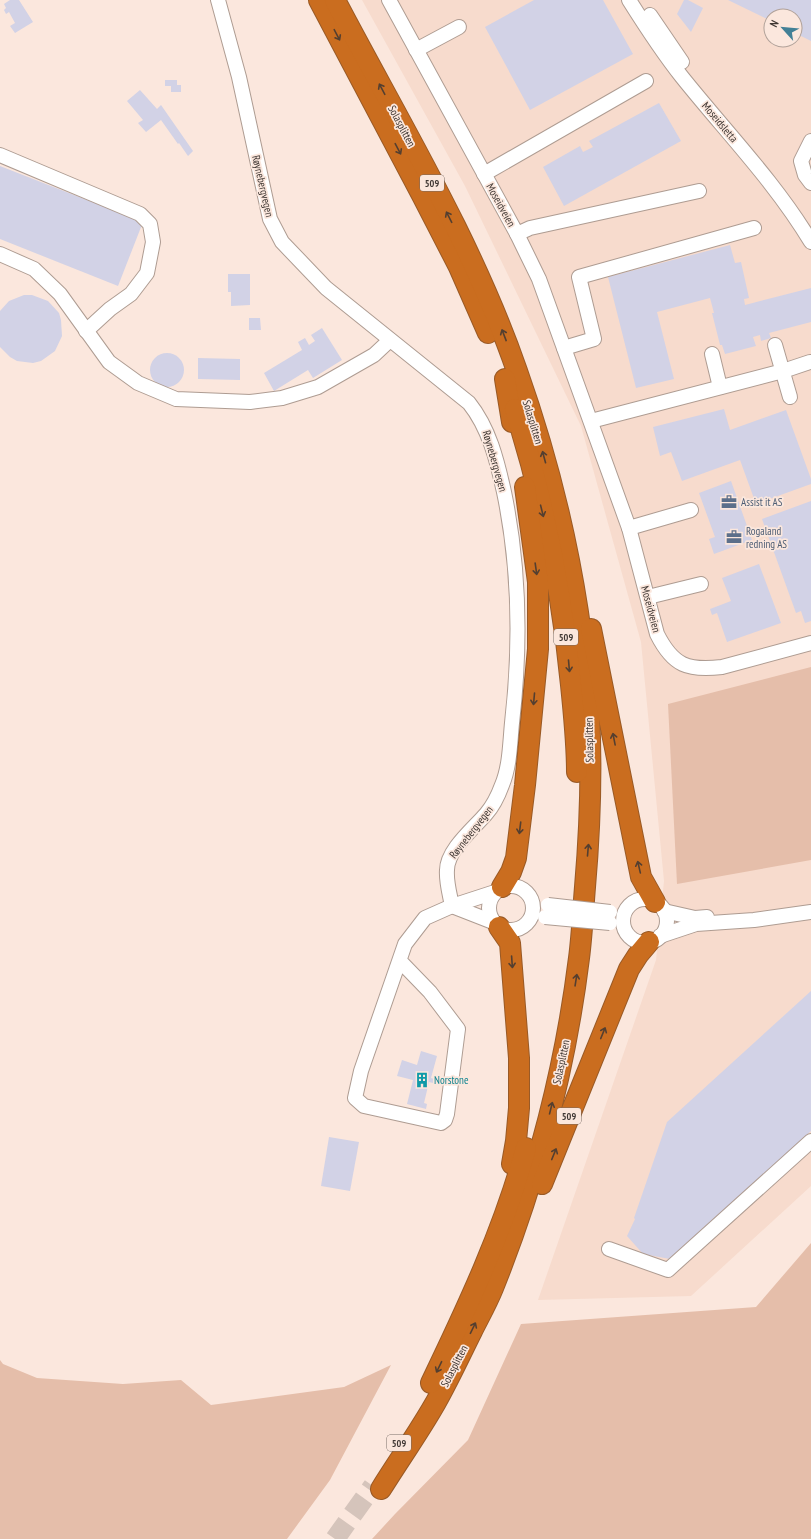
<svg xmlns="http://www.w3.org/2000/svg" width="811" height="1539" font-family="'PT Sans Narrow',sans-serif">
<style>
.built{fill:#f7dbcd;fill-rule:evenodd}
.green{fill:#e5beaa}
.building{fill:#d2d2e6}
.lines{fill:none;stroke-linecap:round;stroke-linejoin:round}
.highway-tunnel{stroke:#d5c4bb;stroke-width:20;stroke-dasharray:20 10;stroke-linecap:butt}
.minor-casing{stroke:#ae9c92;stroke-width:16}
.highway-casing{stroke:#995a26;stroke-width:22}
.minor{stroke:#fff;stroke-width:14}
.highway{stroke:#ca6d1f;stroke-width:20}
.minor-bridge-casing{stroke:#ae9c92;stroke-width:16;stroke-linecap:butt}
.minor-bridge{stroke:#fff;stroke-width:14}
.oneway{stroke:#543f30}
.labels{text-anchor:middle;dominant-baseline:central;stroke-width:3.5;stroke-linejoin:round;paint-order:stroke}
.shield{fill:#fbe7dd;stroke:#776c66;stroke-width:1}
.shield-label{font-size:10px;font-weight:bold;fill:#3f3733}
.street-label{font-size:11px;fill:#3f3733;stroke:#fbe7dd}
.service-label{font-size:11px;fill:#4e5e75;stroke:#fbe7dd;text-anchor:start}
.culture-label{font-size:11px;fill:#0d838f;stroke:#fbe7dd;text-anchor:start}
</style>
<rect width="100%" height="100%" fill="#fbe7dd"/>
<path class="built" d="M362,0H811V1186L691,1296L538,1300L656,960L664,881L641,642L581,426L465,186ZM771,16H795V40H771Z"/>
<g class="green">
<polygon points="811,667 811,860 677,884 668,704"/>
<polygon points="811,1243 811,1539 372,1539 395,1514 468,1440 521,1324 756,1307"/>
<polygon points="0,1360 3,1364 37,1378 123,1384 181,1380 211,1405 344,1387 391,1365 330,1480 287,1539 0,1539"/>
</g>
<g class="building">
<polygon points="10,0 19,0 33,22 15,33 10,26 15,23 9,12 6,14 4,10 6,8 4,4"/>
<polygon points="534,0 603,0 633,54 530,110 485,27"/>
<polygon points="684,0 688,0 703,8 691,32 677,14"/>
<polygon points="728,0 811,0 811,41 795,33 795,16 771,16 771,21"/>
<polygon points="165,80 177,80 177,85 181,85 181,92 171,92 171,86 165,86"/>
<polygon points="140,90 157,109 161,105 193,151 188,156 179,143 178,144 161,120 146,132 138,123 143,120 127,101"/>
<polygon points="659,103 681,141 564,206 543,167 580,146 583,152 593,147 589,141"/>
<polygon points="0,166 143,222 118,286 0,239"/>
<polygon points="730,245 735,263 741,262 749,298 744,299 745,305 811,288 811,322 769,333 771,338 761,341 760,335 753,337 756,346 725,354 722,345 720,345 712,313 714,313 710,298 657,312 674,379 636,388 608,277"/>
<polygon points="228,274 250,274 250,305 231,306 231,292 228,292"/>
<polygon points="24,295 32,295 48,301 59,313 61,320 62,336 55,351 41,361 33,363 17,361 10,357 0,347 0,311 9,301"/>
<polygon points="249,318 260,318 261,330 249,330"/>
<polygon points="322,328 342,360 313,378 308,370 274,391 264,373 302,350 298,342 305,338 309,345 315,341 311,335"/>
<circle cx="167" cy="370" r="17"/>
<polygon points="198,358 240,359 240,380 198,379"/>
<polygon points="724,409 730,430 786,410 811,479 811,484 756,504 740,460 682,481 671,452 660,456 653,427"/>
<polygon points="731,481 752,540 714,554 709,539 715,537 699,493"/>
<polygon points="811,501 811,621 805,623 801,611 796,613 762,519"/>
<polygon points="759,564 781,623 727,642 717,613 712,615 710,609 731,601 722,578"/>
<polygon points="811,991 811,1131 670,1259 643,1254 627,1236 635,1219 634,1218 667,1122"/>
<polygon points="421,1051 437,1056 431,1078 434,1079 433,1083 429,1082 424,1103 427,1104 426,1109 407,1104 413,1080 397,1076 402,1060 417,1065"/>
<polygon points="329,1137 359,1142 350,1191 321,1186"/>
</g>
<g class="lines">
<polyline class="highway-tunnel" points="335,1539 373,1486"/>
<defs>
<g id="minor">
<path d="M218,0L239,77L270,219L282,242L326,288L469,403C489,428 497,460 504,492C520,569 521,644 512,723C510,743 510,766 502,785C498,796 493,806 486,814C473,829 447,850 447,870C446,882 450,895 452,906"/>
<path d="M389,0L517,234L539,279L629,528L657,634C673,666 688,671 722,667L811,643"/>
<path d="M629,0C646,27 663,53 682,77C726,132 775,182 811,242"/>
<polyline points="650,15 682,62"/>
<polyline points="416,50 459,27"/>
<polyline points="811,141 801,161 805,175 811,183"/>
<polyline points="0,155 140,214 150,224 153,242 147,273 131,294 110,309 86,331"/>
<polyline points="484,174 646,81"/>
<polyline points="517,234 530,228 699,191"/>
<polyline points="0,254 34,269 60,294 109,362 138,383 176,399 250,402 282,398 318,387 374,355 390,340"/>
<polyline points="775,345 790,397"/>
<polyline points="564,348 594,339 579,277 754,228"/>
<polyline points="712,354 720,387"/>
<polyline points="591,421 783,371 810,362"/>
<polyline points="629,528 691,510"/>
<polyline points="648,597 701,584"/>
<circle cx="511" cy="908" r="22"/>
<circle cx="645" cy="921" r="22"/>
<polyline points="452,906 493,922"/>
<polyline points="664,911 695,918 707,917"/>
<polyline points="660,936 696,924 754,920 811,912"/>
<polyline points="400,961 430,992 458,1029 447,1114 445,1120 441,1123 364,1106 355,1098 361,1071 405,944 425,918 452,906 495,892"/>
<polyline points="609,1249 668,1270 811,1141"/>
</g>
<g id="highway">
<polyline points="319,0 423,197 459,267 488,333"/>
<path d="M335,0C399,122 472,241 517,371C556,481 581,596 589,712C592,770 590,829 585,887C583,911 582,935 579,958C565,1071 535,1183 493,1288C487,1303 479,1317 472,1331C460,1355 449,1379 436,1402C419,1432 399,1460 381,1489"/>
<polyline points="505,379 512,422"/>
<path d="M515,409C543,498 562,591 571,685C574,714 577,743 577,772"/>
<polyline points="591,629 641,877 655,902"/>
<polyline points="502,887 511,872 516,858 525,785 538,649 538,582 525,487"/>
<polyline points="499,927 510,943 519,1058 519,1108 516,1141 512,1164"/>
<polyline points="542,1184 629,969 638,955 649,942"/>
<path d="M431,1383C468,1306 504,1229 526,1148"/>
</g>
</defs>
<use href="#minor" class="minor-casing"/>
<use href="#highway" class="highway-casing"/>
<use href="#minor" class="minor"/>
<use href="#highway" class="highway"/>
<defs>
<g id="minor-bridge">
<polyline points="548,905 610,912"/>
<polyline points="545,917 610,923"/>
</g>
</defs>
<use href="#minor-bridge" class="minor-bridge-casing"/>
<use href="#minor-bridge" class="minor-bridge"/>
</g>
<defs><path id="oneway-shaft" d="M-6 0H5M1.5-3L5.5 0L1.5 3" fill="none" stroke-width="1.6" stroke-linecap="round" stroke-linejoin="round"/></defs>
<g class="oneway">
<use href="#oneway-shaft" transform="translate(337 35) rotate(62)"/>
<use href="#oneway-shaft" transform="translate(382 89) rotate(-118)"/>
<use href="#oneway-shaft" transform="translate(398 149) rotate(62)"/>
<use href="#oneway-shaft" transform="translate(449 217) rotate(-117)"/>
<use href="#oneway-shaft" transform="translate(504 335) rotate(-111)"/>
<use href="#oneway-shaft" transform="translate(544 457) rotate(-105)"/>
<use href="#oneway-shaft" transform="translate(542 511) rotate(76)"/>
<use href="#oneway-shaft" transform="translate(536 569) rotate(82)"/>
<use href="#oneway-shaft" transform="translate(569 666) rotate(85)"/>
<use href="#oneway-shaft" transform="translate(534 699) rotate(95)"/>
<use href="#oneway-shaft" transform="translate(614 739) rotate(-101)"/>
<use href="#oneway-shaft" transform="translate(520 828) rotate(97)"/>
<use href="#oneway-shaft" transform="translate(588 850) rotate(-85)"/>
<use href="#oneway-shaft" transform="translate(639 867) rotate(-103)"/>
<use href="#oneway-shaft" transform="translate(512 962) rotate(86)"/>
<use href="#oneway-shaft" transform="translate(576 980) rotate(-81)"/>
<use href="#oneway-shaft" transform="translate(603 1033) rotate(-68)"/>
<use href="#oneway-shaft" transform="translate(551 1108) rotate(-76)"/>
<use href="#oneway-shaft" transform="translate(554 1154) rotate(-68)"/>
<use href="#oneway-shaft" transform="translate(473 1328) rotate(-64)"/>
<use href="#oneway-shaft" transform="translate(439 1367) rotate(116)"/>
</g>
<defs>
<symbol id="office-bare" viewBox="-9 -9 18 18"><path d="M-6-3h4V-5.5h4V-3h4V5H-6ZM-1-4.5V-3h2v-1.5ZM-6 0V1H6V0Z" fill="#5c6f8a" stroke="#fbe7dd" stroke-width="2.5" paint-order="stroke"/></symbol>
<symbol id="building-bare" viewBox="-9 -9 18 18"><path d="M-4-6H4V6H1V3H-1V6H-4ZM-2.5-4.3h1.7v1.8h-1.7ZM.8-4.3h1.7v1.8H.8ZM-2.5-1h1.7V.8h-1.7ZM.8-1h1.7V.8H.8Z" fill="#0f9aa8" stroke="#fbe7dd" stroke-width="2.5" paint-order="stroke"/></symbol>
</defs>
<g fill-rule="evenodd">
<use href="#office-bare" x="718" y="491" width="22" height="22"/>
<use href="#office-bare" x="723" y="526" width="22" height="22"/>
<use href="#building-bare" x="411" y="1069" width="22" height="22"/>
</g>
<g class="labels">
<g class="shield">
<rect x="420" y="175" width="24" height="16" rx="3"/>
<rect x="554" y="629" width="24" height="16" rx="3"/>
<rect x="557" y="1108" width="24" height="16" rx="3"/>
<rect x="387" y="1435" width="24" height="16" rx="3"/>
</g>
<g class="shield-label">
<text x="432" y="183">509</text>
<text x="566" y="637">509</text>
<text x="569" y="1116">509</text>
<text x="399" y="1443">509</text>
</g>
<g class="street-label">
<text transform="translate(720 122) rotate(50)">Moseidsletta</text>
<text transform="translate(402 126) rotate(62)">Solasplitten</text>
<text transform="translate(263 186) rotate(77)">Røynebergvegen</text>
<text transform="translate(501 205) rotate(61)">Moseidveien</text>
<text transform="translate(533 422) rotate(73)">Solasplitten</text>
<text transform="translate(495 461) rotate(74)">Røynebergvegen</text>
<text transform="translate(651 609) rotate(75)">Moseidveien</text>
<text transform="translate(589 740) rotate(-91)">Solasplitten</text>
<text transform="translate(471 832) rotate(-52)">Røynebergvegen</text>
<text transform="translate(561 1062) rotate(-78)">Solasplitten</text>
<text transform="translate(454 1366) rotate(-63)">Solasplitten</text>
</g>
<g class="service-label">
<text x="741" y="502">Assist it AS</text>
<text x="746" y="531">Rogaland<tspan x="746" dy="13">redning AS</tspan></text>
</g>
<g class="culture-label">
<text x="434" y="1080">Norstone</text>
</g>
</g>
<g transform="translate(783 28) rotate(297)"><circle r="19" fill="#fbe7dd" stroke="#b0a199"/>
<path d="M0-3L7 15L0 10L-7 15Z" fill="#428096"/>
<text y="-6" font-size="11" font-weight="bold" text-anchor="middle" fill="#3f3733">N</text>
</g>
</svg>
